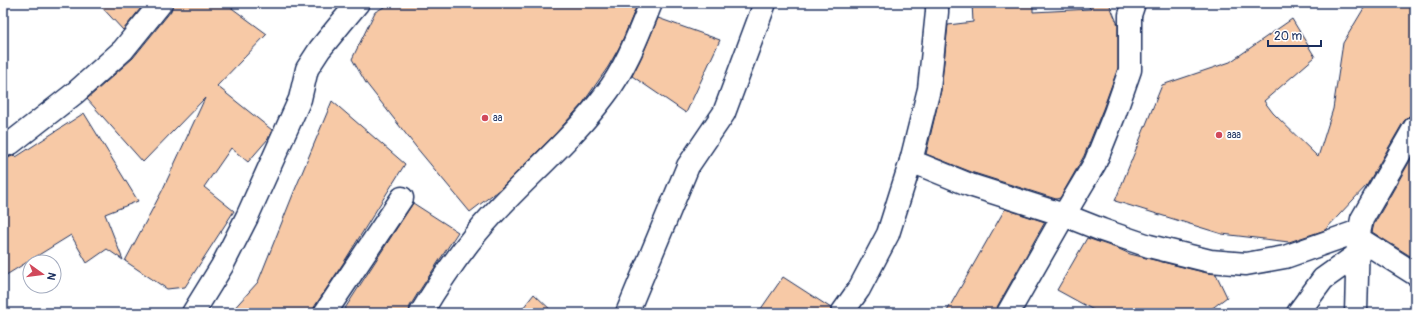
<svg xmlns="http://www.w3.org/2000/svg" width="1418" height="316" font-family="Pangolin,sans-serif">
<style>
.building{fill:#f7c9a6;stroke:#1b2f5e}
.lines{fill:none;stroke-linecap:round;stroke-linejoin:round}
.minor-casing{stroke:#1b2f5e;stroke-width:25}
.minor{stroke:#fff;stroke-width:22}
.poi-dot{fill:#d1495b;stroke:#fff;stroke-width:1.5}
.labels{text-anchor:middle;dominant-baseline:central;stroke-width:4;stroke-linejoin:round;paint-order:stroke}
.poi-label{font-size:10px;fill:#1b2f5e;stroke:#fff;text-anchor:start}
</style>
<rect width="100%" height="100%" fill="#fff"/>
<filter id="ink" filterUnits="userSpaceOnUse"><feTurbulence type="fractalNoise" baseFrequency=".025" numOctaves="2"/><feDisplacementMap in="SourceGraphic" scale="8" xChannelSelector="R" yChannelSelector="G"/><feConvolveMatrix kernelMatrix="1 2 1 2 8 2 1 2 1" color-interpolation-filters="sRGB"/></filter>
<g filter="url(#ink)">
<g class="building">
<polygon points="98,3 145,3 123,30"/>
<polygon points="173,3 225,3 267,34 217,86 272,130 268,139 248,162 231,148 204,187 234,211 185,287 167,289 125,261 162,191 205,98 143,162 87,99 133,58 171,11"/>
<polygon points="391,3 638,3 620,46 608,67 583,103 557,132 500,189 470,212 416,147 366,83 352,59 375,12"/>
<polygon points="972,3 1033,3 1033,12 1091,9 1085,3 1109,3 1118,25 1118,68 1103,109 1084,156 1060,198 1056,199 974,173 926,154 941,90 948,25 973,22"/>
<polygon points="1367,3 1415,3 1415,115 1409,116 1404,121 1367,185 1325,230 1289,242 1222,234 1115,201 1162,85 1230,62 1292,19 1315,57 1264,101 1273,113 1318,157 1333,109 1343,43"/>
<polygon points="658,18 720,40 686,113 632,76 642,56"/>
<polygon points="332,101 405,164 344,262 315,306 312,313 230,313 258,282 294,192"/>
<polygon points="84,113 138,201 105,214 123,260 107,249 87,263 71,235 3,277 3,160 15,155 16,157"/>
<polygon points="1415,152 1415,259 1372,232 1374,224"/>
<polygon points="413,203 458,232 418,293 410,306 409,313 342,313"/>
<polygon points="1005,209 1045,222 997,307 996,313 946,313"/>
<polygon points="1087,238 1119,249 1130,254 1207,273 1216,274 1227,297 1206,313 1099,313 1057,290"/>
<polygon points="783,277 831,308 830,313 758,313"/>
<polygon points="534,294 554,313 519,313"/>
</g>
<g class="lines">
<defs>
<g id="minor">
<polyline points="3,146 11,143 75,93 123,50 161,3"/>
<polyline points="911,161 970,185 1064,215 1102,230 1149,246 1210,261 1246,264 1285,257 1359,231"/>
<polyline points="1358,238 1415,274"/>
<polyline points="193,313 222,266 247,217 300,99 307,69 320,49 342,22 358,3"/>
<polyline points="325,313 402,198"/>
<path d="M421,313C442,278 466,243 494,213C531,173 573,138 605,95C626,68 638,35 651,3"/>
<polyline points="627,313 688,166 724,113 765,3"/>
<polyline points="842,313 859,289 888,234 911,161 929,89 937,12 937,3"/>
<polyline points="1008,313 1064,215 1095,163 1115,113 1130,70 1130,15 1134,3"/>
<polyline points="1298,313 1323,279 1358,254"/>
<polyline points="1356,313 1358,238 1362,219 1415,127"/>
</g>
</defs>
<use href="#minor" class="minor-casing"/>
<use href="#minor" class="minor"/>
</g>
</g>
<g class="poi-dot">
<circle cx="485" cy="118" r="4"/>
<circle cx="1219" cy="135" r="4"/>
</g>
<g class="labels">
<g class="poi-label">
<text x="493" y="118">aa</text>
<text x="1227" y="135">aaa</text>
</g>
</g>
<rect width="1418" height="316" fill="none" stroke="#fff" stroke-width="16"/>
<rect x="8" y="8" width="1402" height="300" fill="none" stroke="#1b2f5e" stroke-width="1.5" filter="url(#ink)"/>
<g transform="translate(42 274) rotate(104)"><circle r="19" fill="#ffffff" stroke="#a4acbf"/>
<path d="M0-3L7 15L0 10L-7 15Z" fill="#d1495b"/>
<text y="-6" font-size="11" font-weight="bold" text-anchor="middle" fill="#1b2f5e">N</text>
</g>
<path d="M1268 40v6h53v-6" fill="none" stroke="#1b2f5e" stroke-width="2"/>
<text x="1274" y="40" font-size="12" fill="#1b2f5e" stroke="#ffffff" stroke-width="3" paint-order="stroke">20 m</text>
</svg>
